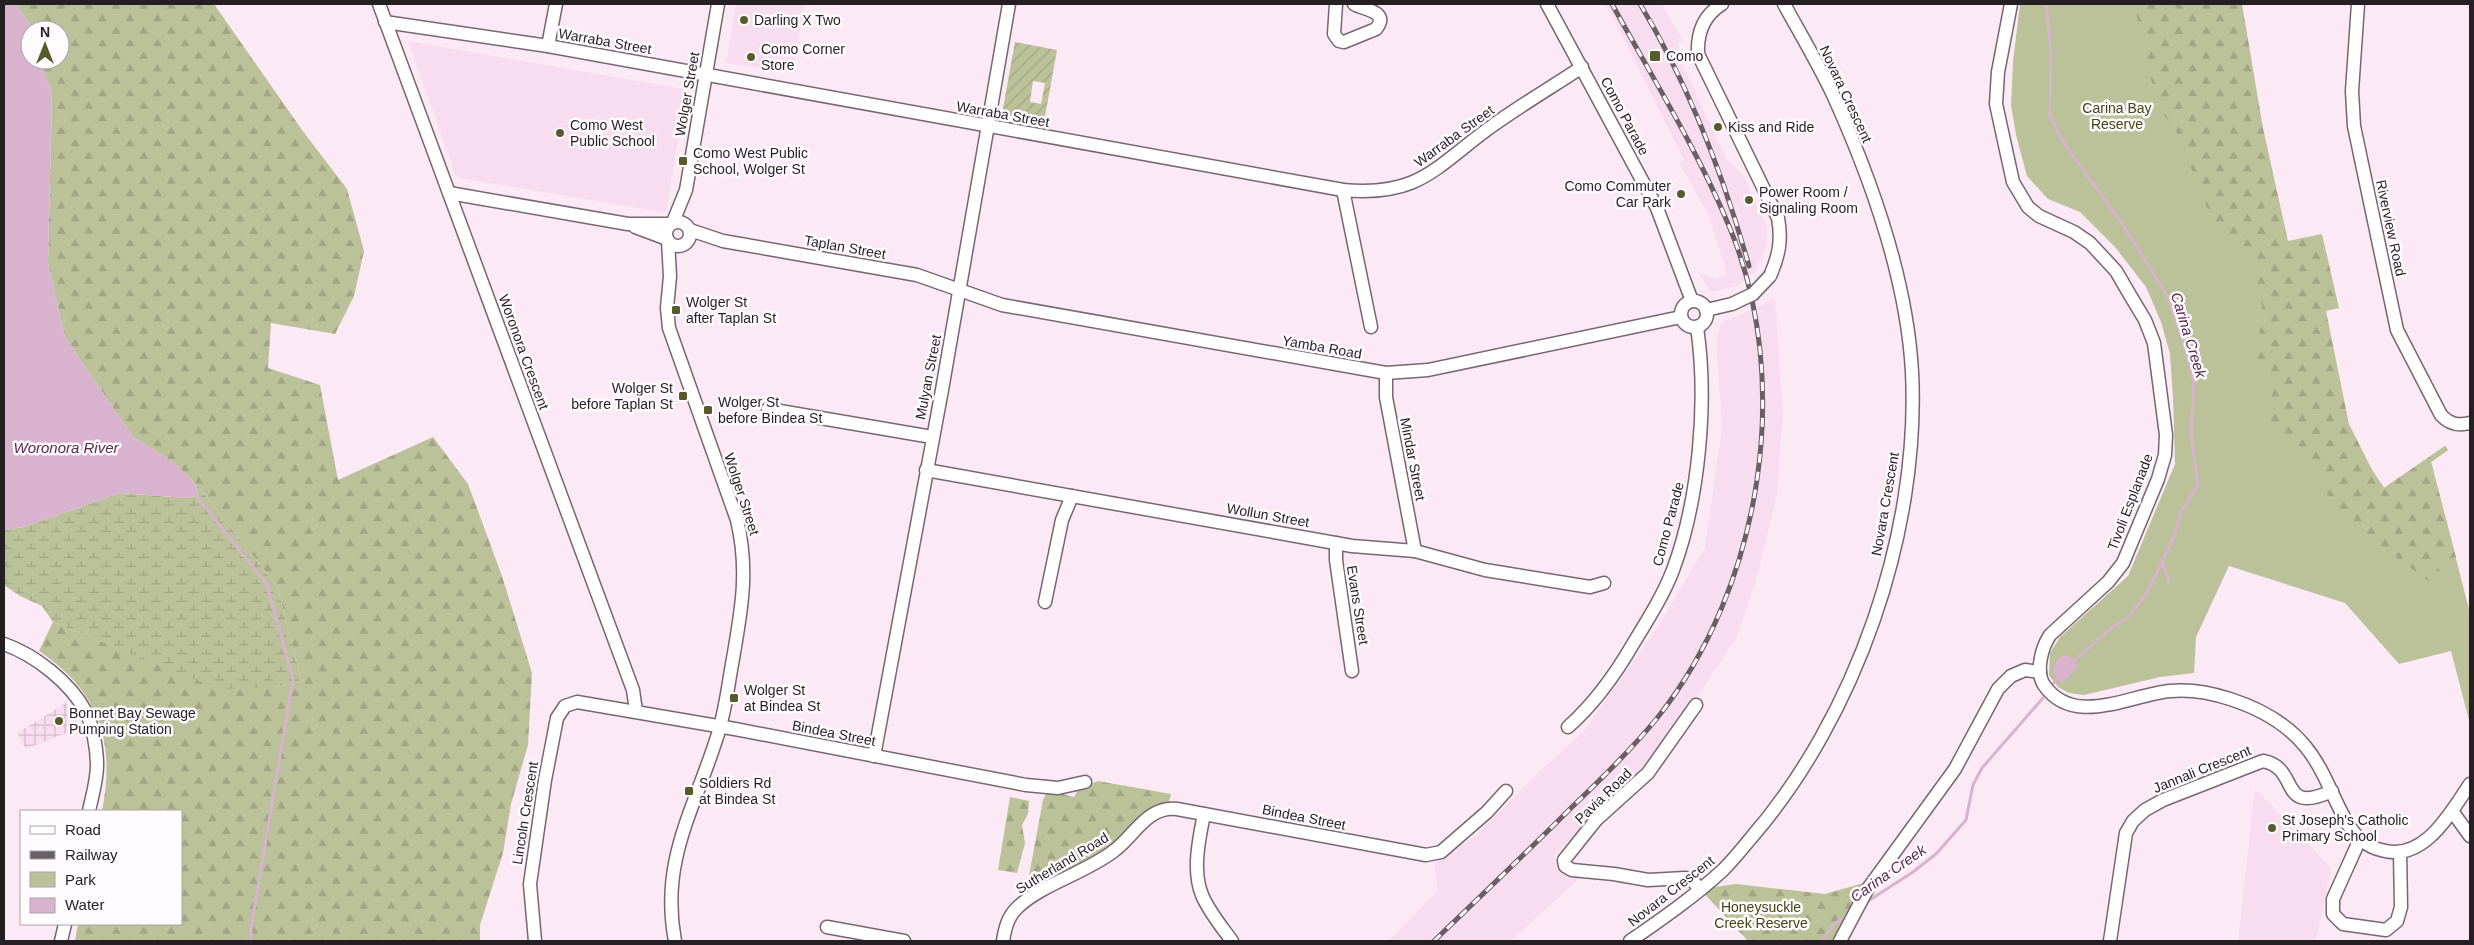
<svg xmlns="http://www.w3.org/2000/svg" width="2474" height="945" font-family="Arial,sans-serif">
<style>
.built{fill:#f7ddef}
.industrial{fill:url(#industrial-grid)}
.green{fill:#bbc198}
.forest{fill:url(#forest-firs)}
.wetland{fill:url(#wetland-marsh)}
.garden{fill:url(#garden-furrows);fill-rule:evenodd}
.water{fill:#d9b3ce}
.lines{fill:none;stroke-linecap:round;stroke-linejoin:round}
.stream{stroke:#d9b3ce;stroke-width:3}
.minor-casing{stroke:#776672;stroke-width:15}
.minor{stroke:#fff;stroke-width:12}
.rail-casing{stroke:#6a5f67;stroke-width:5}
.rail{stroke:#fffbfe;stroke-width:3;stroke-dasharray:9;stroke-linecap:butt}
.minor-bridge-casing{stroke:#776672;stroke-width:15;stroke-linecap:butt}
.minor-bridge{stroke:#fff;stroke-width:12}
.poi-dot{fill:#575b29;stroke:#fffbfe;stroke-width:2}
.labels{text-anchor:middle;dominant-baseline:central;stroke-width:5;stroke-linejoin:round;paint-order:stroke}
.poi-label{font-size:14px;fill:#251e23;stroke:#fffbfe;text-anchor:start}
.street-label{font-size:14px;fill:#251e23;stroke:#fffbfe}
.park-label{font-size:14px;fill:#414615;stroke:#fffbfe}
.water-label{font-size:15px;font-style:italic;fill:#5a2a4f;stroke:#fffbfe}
</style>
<defs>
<pattern id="industrial-grid" width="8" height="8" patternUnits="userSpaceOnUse" patternTransform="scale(1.25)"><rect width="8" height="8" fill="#f7ddef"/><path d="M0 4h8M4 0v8" fill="none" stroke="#d4bdcd"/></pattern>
<pattern id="forest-firs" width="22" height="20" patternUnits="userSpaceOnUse" patternTransform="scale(1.25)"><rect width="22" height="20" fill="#bbc198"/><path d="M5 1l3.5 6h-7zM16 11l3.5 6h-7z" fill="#a1a583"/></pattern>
<pattern id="wetland-marsh" width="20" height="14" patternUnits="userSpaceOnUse" patternTransform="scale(1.25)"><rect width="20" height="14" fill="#bbc198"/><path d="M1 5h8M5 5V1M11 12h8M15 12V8" fill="none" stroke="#a1a583"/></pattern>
<pattern id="garden-furrows" width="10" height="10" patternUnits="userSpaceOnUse" patternTransform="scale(1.25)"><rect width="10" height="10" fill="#bbc198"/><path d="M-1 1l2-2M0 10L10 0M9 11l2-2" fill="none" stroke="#a1a583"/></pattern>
</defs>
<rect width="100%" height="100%" fill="#fce9f6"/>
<g class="built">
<polygon points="736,4 805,4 792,73 726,63"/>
<polygon points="1606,4 1662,4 1678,32 1683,41 1678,44 1684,68 1707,118 1726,158 1743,175 1767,228 1766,248 1755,272 1737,286 1711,292 1698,272 1714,279 1727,274 1708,214 1680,164 1684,160"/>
<polygon points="408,41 684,89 686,93 666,211 662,212 460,178 455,174"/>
<polygon points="1775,298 1783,414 1777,495 1758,574 1736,639 1682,721 1643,770 1553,856 1567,873 1580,878 1511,941 1389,941 1438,890 1434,862 1474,837 1542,769 1583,732 1657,628 1705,547 1722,427 1716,337 1722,322 1747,312"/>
<polygon points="2255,788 2331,868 2316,941 2238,941"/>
</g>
<polygon class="industrial" points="66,703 79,728 26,749 17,733"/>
<polygon class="green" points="2020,4 2187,4 2320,389 2384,488 2445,446 2448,450 2431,462 2470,613 2470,724 2451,651 2399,664 2345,603 2229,566 2196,637 2194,673 2160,677 2084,695 2069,693 2058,687 2049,675 2050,653 2060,637 2128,576 2175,464 2173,398 2170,354 2161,322 2146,287 2115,247 2080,212 2048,199 2027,176 2016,135 2011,105 2013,62"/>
<g class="forest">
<path d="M16,4H214L302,130L347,189L364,251L354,296L335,334L271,323L268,368L320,385L338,480L433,437L468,484L502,576L532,673L528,745L511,804L503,853L480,925V941H75L78,924H181V811H102C116,742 99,691 39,651L53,622L140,657L275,687L302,682L277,586L196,484L173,462L133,437L65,337L48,263L52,94L40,60H60V30H33Z"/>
<polygon points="2134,4 2242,4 2263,128 2288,241 2322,234 2339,308 2326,311 2349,424 2373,472 2384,488 2445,446 2448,450 2431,462 2456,557 2435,563 2440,571 2441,579 2435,586 2374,541 2333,505 2310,463 2288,443 2264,413 2275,388 2257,363 2262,306 2247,247 2222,239 2195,182 2185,145 2157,105"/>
<polygon points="1098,781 1171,794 1169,802 1152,806 1141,815 1123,836 1098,855 1045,882 1037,884 1028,881 1043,800 1046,794 1055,792 1074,797 1078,790"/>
<polygon points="1010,797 1029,801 1028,814 1022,825 1025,843 1017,873 998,870"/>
<polygon points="1874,880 1840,941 1748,941 1700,889 1736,884 1825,894"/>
</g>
<polygon class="wetland" points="196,484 277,586 302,682 275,687 218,689 53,622 42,606 20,596 4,585 4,530 24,527 120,493 186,498 198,496"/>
<path class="garden" d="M1015,42L1057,50L1044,122L1002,114ZM1033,81L1045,83L1041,104L1030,102Z"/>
<g class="water">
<polygon points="4,4 16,4 33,30 30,30 30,60 40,60 52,94 48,263 65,337 133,437 173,462 196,484 198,496 186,498 120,493 24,527 4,530"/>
<path d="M2068,655L2078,666L2062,684L2053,672C2055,662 2057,656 2068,655Z"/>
</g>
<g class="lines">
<g class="stream">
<polyline points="2046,4 2051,50 2050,116 2063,142 2123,225 2168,297 2184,344 2194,382 2191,434 2198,485 2181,512 2173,539 2147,593 2129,617 2111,628 2072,663"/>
<polyline points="195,494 267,585 293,679 251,928 251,941"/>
<polyline points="2162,561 2169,582"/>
<polyline points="2053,684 2059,677"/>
<polyline points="1865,903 1913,872 1936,854 1966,820 1973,785 1982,768 2043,698"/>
<polyline points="1822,941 1834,924 1849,914"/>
</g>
<defs>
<g id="minor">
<polyline points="379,4 633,690 636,711"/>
<path d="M1336,4L1334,34L1339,41L1344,42L1376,29C1390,11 1364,10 1354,4"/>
<polyline points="1547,4 1657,208 1692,301"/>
<path d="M1722,4C1704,15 1697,33 1698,54L1778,218C1782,240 1779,256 1770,276"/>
<path d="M2011,4L1998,72L1996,104L2013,182L2028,207L2039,216L2074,232L2090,243L2116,271L2130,295L2145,320L2154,343L2166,435L2165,455L2158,479L2123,563L2108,582L2050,635C2042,647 2035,671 2044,685C2074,728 2129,695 2170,691C2191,689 2209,692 2230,699C2258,708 2286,723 2305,746C2325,770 2333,800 2349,826C2356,837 2368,847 2381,850C2424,863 2450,813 2470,784"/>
<path d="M2358,4L2352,91L2354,126L2397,330L2441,415C2449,424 2458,426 2470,423"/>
<path d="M385,22L548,46L1343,190C1420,197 1435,167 1492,126C1521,105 1552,87 1582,67"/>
<polyline points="548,46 556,4"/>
<polyline points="1343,190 1371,327"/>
<polyline points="449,193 628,224 670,224"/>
<circle cx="678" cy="234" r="12"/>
<polyline points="673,222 686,190 718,4"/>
<polyline points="635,227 667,239"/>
<polyline points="690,230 723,241 917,275 1002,305 1386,373 1428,370 1681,317"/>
<path d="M668,241L670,276L667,308L669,328L737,520C750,574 740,617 731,670C727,693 724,718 716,740C693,812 660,862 675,941"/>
<circle cx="1694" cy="314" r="13"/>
<polyline points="1706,310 1732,304"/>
<polyline points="1386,373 1386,397 1415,551"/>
<polyline points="768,409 932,437"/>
<polyline points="926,470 1352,546 1415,551 1485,570 1590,587 1604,583"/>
<polyline points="1336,543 1336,560 1352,671"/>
<polyline points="1045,602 1062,520 1072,496"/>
<path d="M4,644C35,655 70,682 86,712C93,726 97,750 97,765C97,781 92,796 89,811"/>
<polyline points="1696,705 1648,773 1596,820 1564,860 1565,866 1572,870 1614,874 1648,880 1685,878 1692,880 1700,889"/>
<path d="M1568,727C1594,704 1615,675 1633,644C1647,621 1663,596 1673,570C1699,500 1708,402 1697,327"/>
<polyline points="874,756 942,390 1009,4"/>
<polyline points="2452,811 2470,836"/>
<path d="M1204,814C1199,839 1192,871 1202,895C1209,912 1222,927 1232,941"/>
<polyline points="2360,839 2333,899 2333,914 2343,924 2386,930 2397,921 2401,907 2400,852"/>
<polyline points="827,927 904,941"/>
<polyline points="61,941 65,924"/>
<polyline points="535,941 530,884 545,780 557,718 565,706 577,702 735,729 1026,785 1058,788 1085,782"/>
<path d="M1003,941C1005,928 1008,916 1018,907C1042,884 1088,872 1115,850C1135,835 1147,806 1177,809L1426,855L1441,852L1487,812L1506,791"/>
<path d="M1630,941C1662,919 1695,896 1723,870C1733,860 1742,849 1751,838C1856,717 1920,532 1912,372C1907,281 1871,179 1834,97C1819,65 1801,35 1784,4"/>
<polyline points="1840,941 1867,890 1955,769 1998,689 2011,676 2025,670 2040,672"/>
<path d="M2110,941L2126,833L2133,821L2145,810L2163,800L2263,761C2301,768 2277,816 2332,791"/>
</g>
</defs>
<use href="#minor" class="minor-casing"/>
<use href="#minor" class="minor"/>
<defs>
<g id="rail">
<path d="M1640,4C1689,85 1723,174 1749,266"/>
<path d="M1434,941C1480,897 1526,853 1571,808C1601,779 1631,750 1658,717C1762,586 1794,381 1729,226C1697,149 1652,77 1612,4"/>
</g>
</defs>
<use href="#rail" class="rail-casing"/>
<use href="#rail" class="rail"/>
<defs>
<polyline id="minor-bridge" points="1732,304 1753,294 1770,276"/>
</defs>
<use href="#minor-bridge" class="minor-bridge-casing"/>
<use href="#minor-bridge" class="minor-bridge"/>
</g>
<g class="poi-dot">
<circle cx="744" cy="20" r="5"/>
<rect x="1649" y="50" width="12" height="12" rx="2.5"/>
<circle cx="751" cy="57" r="5"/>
<circle cx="1718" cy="127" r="5"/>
<circle cx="560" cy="133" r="5"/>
<rect x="678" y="156" width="10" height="10" rx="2.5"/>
<circle cx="1681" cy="194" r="5"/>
<circle cx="1749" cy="200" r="5"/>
<rect x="671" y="305" width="10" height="10" rx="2.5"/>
<rect x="678" y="391" width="10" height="10" rx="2.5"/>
<rect x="703" y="405" width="10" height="10" rx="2.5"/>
<rect x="729" y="693" width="10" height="10" rx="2.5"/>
<circle cx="59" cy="721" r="5"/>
<rect x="684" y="786" width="10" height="10" rx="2.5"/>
<circle cx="2272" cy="828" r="5"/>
</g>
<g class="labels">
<g class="poi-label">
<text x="754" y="20">Darling X Two</text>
<text x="761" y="49">Como Corner<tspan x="761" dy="16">Store</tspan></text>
<text x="1666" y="56">Como</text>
<text x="570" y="125">Como West<tspan x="570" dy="16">Public School</tspan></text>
<text x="1728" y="127">Kiss and Ride</text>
<text x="693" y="153">Como West Public<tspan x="693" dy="16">School, Wolger St</tspan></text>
<text x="1671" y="186" text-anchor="end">Como Commuter<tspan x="1671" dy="16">Car Park</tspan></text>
<text x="1759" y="192">Power Room /<tspan x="1759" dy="16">Signaling Room</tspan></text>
<text x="686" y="302">Wolger St<tspan x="686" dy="16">after Taplan St</tspan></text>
<text x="673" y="388" text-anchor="end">Wolger St<tspan x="673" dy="16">before Taplan St</tspan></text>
<text x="718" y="402">Wolger St<tspan x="718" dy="16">before Bindea St</tspan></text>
<text x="744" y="690">Wolger St<tspan x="744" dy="16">at Bindea St</tspan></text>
<text x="69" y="713">Bonnet Bay Sewage<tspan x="69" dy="16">Pumping Station</tspan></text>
<text x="699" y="783">Soldiers Rd<tspan x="699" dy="16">at Bindea St</tspan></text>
<text x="2282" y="820">St Joseph's Catholic<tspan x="2282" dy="16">Primary School</tspan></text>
</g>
<g class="street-label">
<text transform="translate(605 41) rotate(10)">Warraba Street</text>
<text transform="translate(687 94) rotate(-80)">Wolger Street</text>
<text transform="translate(1846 94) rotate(65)">Novara Crescent</text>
<text transform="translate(1003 114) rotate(10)">Warraba Street</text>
<text transform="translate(1625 116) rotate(62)">Como Parade</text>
<text transform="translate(1454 136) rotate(-36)">Warraba Street</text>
<text transform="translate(2391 228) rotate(78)">Riverview Road</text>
<text transform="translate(845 247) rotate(10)">Taplan Street</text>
<text transform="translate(1322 347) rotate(10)">Yamba Road</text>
<text transform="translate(524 352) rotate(70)">Woronora Crescent</text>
<text transform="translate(928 377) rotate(-79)">Mulyan Street</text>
<text transform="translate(1413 459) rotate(79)">Mindar Street</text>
<text transform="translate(742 494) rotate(72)">Wolger Street</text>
<text transform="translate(2130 502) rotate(-69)">Tivoli Esplanade</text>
<text transform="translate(1885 504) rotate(-80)">Novara Crescent</text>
<text transform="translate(1268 515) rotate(10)">Wollun Street</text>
<text transform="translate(1668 524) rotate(-75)">Como Parade</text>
<text transform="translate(1358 605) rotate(81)">Evans Street</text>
<text transform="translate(834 733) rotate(11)">Bindea Street</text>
<text transform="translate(2202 769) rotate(-22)">Jannali Crescent</text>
<text transform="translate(1603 796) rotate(-44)">Pavia Road</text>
<text transform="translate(525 813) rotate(-81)">Lincoln Crescent</text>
<text transform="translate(1304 817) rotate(11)">Bindea Street</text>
<text transform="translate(1062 863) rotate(-31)">Sutherland Road</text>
<text transform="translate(1671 891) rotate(-38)">Novara Crescent</text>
</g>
<g class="park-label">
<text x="2117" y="108">Carina Bay<tspan x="2117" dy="16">Reserve</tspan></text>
<text x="1761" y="907">Honeysuckle<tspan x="1761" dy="16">Creek Reserve</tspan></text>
</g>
<g class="water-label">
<text transform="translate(2189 335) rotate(73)">Carina Creek</text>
<text x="66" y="447">Woronora River</text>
<text transform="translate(1888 873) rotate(-35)">Carina Creek</text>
</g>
</g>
<rect width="2474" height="945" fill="none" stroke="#251e23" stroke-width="10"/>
<rect x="20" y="810" width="162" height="115" fill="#fffbfe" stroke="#a8a3a6"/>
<rect x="30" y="826" width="25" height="8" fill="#ffffff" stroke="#a8a3a6"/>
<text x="65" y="835" font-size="15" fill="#251e23">Road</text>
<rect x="30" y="851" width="25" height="8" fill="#6a5f67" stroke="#a8a3a6"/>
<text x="65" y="860" font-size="15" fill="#251e23">Railway</text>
<rect x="30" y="872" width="25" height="15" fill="#bbc198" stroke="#a8a3a6"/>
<text x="65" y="885" font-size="15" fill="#251e23">Park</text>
<rect x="30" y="898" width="25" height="15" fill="#d9b3ce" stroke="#a8a3a6"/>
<text x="65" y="910" font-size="15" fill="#251e23">Water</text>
<g transform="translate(45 45)"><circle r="24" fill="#fffbfe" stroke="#a8a3a6"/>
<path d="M0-4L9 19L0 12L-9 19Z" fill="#575b29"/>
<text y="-8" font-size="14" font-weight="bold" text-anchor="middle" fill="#251e23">N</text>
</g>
</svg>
